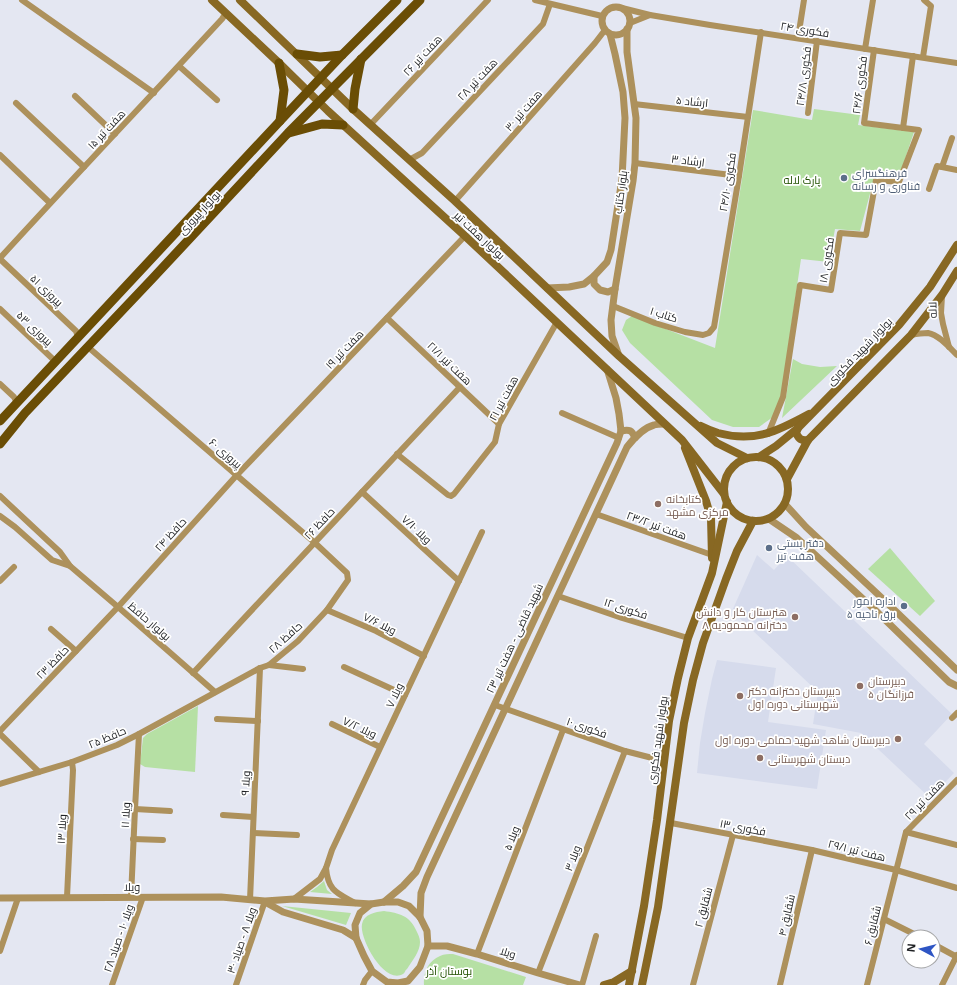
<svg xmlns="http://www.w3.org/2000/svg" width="957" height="985" font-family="'Open Sans',Cairo,sans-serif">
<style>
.built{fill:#d6dbec}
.green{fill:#b6e0a4}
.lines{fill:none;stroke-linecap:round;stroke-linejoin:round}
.minor{stroke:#ad915c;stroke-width:6}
.tertiary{stroke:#ad915c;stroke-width:7}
.secondary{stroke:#886823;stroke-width:8}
.primary{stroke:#6a4d05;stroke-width:9}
.service-dot{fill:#5c6f8a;stroke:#fff;stroke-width:1.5}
.education-dot{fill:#8d6e63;stroke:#fff;stroke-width:1.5}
.labels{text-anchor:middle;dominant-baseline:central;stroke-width:3.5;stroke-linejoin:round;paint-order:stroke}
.street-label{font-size:11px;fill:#1f2124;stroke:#fff}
.service-label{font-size:11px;fill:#4e5e75;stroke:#fff;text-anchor:start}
.park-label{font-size:11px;fill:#225001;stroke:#fff}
.education-label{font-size:11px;fill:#785e54;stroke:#fff;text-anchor:start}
</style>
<rect width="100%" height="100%" fill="#e4e7f2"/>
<g class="built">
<polygon points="757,555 774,570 787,556 952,714 924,744 954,773 930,798 861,733 813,724 818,692 732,611"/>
<polygon points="717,660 776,668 768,722 826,730 817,789 697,773 700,743 705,713 712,679"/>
</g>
<g class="green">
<polygon points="814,109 860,115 858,125 914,132 899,177 875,175 860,231 835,229 829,262 801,259 781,396 773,417 759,427 733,427 712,420 630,343 622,330 626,320 632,316 715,348 753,110 812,120"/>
<polygon points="793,359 802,364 820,367 837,366 782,418"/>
<polygon points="890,548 935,601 920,616 868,569"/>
<polygon points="198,706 195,772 145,767 140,764 143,738 147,734"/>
<polygon points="324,881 327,890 332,894 310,892 317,887"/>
<polygon points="282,906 351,913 346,925"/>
<path d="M384,911C399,913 410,916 416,930C418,934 420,938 420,942C420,952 412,961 407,969C405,970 405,973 403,974C384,985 359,938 362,924C364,914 375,912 384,911Z"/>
<path d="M453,954L526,977L523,985H424C423,973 428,961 440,956C444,954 449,954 453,954Z"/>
</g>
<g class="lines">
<g class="minor">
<polyline points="22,0 154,93"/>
<polyline points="535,0 602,16"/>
<polyline points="622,8 650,15 710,25 957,63"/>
<polyline points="630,23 650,15"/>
<polyline points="798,38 804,0"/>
<polyline points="865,49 873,0"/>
<polyline points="923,57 931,6 924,0"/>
<polyline points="179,66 217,100"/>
<polyline points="75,96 115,134"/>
<polyline points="16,103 84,167"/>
<polyline points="634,104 748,117"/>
<polyline points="808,113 817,41"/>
<polyline points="370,125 488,0"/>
<polyline points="903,128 913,56"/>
<polyline points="0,155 50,203"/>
<polyline points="409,160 422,153 543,24 550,4"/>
<polyline points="635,163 739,176"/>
<polyline points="942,167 952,138"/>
<polyline points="929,189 937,166 957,170"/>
<polyline points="455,201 595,43 605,30"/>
<path d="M0,258C73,178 148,99 222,19L226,13"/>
<polyline points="0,259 76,331 78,337"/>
<polyline points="942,296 941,313 943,324 949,347"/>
<polyline points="613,306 655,323 685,332 703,335 709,333 714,327 739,176 761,32"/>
<polyline points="0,309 56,362"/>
<polyline points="387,318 499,424"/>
<path d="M911,335C916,334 923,333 928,333C939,335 949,347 957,355"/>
<polyline points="0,384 14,397 17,403"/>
<polyline points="562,413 619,438"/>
<polyline points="768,434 783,397 800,285 831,290 840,233 866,235 876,180 899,182 919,130 864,123 874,50"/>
<polyline points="397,454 448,495 451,496 454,494 495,442 499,424 557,322"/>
<polyline points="362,492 459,581"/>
<polyline points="0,496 60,552 70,566 118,607 215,692"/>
<polyline points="596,514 712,555"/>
<polyline points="0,516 15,527 52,560 70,566"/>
<polyline points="0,581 14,567"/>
<polyline points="558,596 622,618 688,638"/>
<polyline points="327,610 376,631 424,656"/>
<polyline points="51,629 76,651"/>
<polyline points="269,665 303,669"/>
<polyline points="344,667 405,695"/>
<polyline points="193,673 460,387"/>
<polyline points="495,705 625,751 664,761"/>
<polyline points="952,718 957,713"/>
<polyline points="217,719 258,721"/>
<polyline points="332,724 380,747"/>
<polyline points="0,731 118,607 236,476 465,236"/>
<polyline points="0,734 39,772"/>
<polyline points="0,784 72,762 117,745 139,734 260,668 269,665 298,641 327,610 348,580 347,573 314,542 88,347"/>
<polyline points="135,809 170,811"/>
<polyline points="223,815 253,817"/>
<polyline points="671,823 812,850 896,870 957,888"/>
<polyline points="906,832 957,845"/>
<polyline points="253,833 297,835"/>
<polyline points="133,839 163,840"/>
<polyline points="326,868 332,850 482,532"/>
<polyline points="67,897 73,770 72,762"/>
<polyline points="131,897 135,809 139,734"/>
<path d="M294,899L320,879L326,868C328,891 337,893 355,903"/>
<polyline points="250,900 260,668"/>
<polyline points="884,919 920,937"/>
<polyline points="933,944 957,957"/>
<polyline points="0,951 18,898"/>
<polyline points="477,954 563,730"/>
<polyline points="538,973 625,751"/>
<polyline points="112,985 143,897"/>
<polyline points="236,985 265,901"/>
<polyline points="363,985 365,980 372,971"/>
<polyline points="582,985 596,936"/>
<polyline points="693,985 733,835"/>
<polyline points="780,985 812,850"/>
<polyline points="867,985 906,832 957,780"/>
<polyline points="942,985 957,955"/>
</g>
<g class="tertiary">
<circle cx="616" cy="21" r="14"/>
<polyline points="594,276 594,284 600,290 608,292 615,289"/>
<polyline points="547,288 569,287 584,284 594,276 607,262 611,250 622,179 625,118 623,92 615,54 610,34"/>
<polyline points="619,356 612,336 611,320 615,289 633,181 635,163 636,118 627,52 627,29"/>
<path d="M621,431C629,429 632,430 635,438"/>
<polyline points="785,504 806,527 884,600 957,670"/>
<polyline points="769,519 797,538 874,609 949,682 957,686"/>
<polyline points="0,898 221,897 265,901 294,899 371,904"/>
<polyline points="265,902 283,912 343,930 356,938"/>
<polyline points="384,902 403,886 416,872 617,443 621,431 619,414 616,398 607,369"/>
<polygon points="384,902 398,902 409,906 420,917 427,931 428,946 420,967 408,981 398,983 387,982 372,971 364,956 356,938 355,925 360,913 371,904"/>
<path d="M420,917L421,893L427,877C493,734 561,591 627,447C634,438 643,428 654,425C657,424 661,424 664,424"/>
<polyline points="428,946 447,946 477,954 538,973 580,985"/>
</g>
<g class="secondary">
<polyline points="212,0 279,63 328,111 465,236 682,440 724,494"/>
<polyline points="240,0 353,109 455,201 619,356 717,443 747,458"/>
<path d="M701,426C707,429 712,431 718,433C755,443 778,431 809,414"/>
<path d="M798,428L796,433C799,439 801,441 808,440"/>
<polyline points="685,448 706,501 711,518 712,558"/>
<circle cx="756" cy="489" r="32"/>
<polyline points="759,457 776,446 798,428 899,325 930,287 957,245"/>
<polyline points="787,479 808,440 911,335 942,295 957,271"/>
<polyline points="604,985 614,982 632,971"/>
<polyline points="629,985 644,906 657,820 669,721 678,678 688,638 712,573 727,502"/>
<polyline points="642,985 658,907 684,723 693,680 703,643 726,579 737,551 753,521"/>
</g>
<g class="primary">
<polyline points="297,54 320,57 342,55"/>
<polyline points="279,63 284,90 280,121"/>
<polyline points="353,109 355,89 361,59"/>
<polyline points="289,133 322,124 343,125"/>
<polyline points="0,421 280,121 342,55 397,0"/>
<polyline points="0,444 25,413 152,279 288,133 420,0"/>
</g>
</g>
<g class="service-dot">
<circle cx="844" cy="178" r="4"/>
<circle cx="769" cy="548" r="4"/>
<circle cx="904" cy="606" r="4"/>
</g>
<g class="education-dot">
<circle cx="658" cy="504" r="4"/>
<circle cx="795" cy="617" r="4"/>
<circle cx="860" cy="686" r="4"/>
<circle cx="740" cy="696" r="4"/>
<circle cx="898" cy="739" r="4"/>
<circle cx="760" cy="758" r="4"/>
</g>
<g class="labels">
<g class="street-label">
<text transform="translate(805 29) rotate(9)">فکوری ۲۴</text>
<text transform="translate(422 55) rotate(-47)">هفت تیر ۲۶</text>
<text transform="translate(803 76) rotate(-83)">فکوری ۲۴/۸</text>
<text transform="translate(477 79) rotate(-47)">هفت تیر ۲۸</text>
<text transform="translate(859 85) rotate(-83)">فکوری ۲۴/۶</text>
<text transform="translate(692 101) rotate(6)">ارشاد ۵</text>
<text transform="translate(523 110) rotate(-49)">هفت تیر ۳۰</text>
<text transform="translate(106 129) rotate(-47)">هفت تیر ۱۵</text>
<text transform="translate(688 160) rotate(7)">ارشاد ۳</text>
<text transform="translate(727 182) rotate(-81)">فکوری ۲۴/۱۰</text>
<text transform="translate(620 192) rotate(-82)">بلوار کتاب</text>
<text transform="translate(199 212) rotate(-47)">بولوار پیروزی</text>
<text transform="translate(480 235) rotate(43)">بولوار هفت تیر</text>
<text transform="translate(826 260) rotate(-81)">فکوری ١٨</text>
<text transform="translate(47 290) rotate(44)">پیروزی ۵۱</text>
<text transform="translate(932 310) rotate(-91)">لاله</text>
<text transform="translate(664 314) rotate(18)">کتاب ۱</text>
<text transform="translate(35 328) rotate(43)">پیروزی ۵۳</text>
<text transform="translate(344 349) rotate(-46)">هفت تیر ۱۹</text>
<text transform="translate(859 351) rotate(-46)">بولوار شهید فکوری</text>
<text transform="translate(450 363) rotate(44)">هفت تیر ۲۱/۱</text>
<text transform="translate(503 398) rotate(-62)">هفت تیر ۲۱</text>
<text transform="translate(226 453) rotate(41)">پیروزی ۶۰</text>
<text transform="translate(319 523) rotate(-47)">حافظ ۲۶</text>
<text transform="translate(657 525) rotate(20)">هفت تیر ۲۳/۲</text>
<text transform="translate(417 529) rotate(43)">ویلا ۷/۱۰</text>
<text transform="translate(170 534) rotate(-48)">حافظ ۲۴</text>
<text transform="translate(626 608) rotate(18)">فکوری ۱۲</text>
<text transform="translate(150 621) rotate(41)">بولوار حافظ</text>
<text transform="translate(380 623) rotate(26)">ویلا ۷/۶</text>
<text transform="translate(285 637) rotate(-42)">حافظ ۲۸</text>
<text transform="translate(514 638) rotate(-65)">شهید قاضی - هفت تیر ۲۳</text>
<text transform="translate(52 662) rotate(-46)">حافظ ۲۳</text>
<text transform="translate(394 695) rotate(-65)">ویلا ۷</text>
<text transform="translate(360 727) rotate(25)">ویلا ۷/۲</text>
<text transform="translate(587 727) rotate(19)">فکوری ۱۰</text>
<text transform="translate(107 737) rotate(-23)">حافظ ۲۵</text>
<text transform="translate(657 740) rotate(-82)">بولوار شهید فکوری</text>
<text transform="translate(245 783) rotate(-87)">ویلا ۹</text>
<text transform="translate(924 799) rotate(-46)">هفت تیر ۲۹</text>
<text transform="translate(125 815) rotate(-87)">ویلا ۱۱</text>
<text transform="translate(743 827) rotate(11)">فکوری ۱۳</text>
<text transform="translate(61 829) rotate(-87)">ویلا ۱۳</text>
<text transform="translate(511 838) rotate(-69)">ویلا ۵</text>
<text transform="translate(857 850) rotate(14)">هفت تیر ۲۹/۱</text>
<text transform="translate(572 858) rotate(-69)">ویلا ۳</text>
<text x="132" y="886">ویلا</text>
<text transform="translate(703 907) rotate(-75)">شقایق ۲</text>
<text transform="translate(786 915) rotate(-77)">شقایق ۴</text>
<text transform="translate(872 925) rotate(-76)">شقایق ۶</text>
<text transform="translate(118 938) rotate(-71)">ویلا ۱۰ - صیاد ۲۸</text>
<text transform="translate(241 940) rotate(-71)">ویلا ۸ - صیاد ۳۰</text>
<text transform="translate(508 952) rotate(17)">ویلا</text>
</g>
<g class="service-label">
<text x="852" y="172">فرهنگسرای<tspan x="852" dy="13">فناوری و رسانه</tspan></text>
<text x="777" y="542">دفتر پستی<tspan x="777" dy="13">هفت تیر</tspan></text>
<text x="896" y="600" text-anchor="end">اداره امور<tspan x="896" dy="13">برق ناحیه ۵</tspan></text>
</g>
<g class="park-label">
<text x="802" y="179">پارک لاله</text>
<text x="449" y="970">بوستان آذر</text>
</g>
<g class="education-label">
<text x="666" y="498">کتابخانه<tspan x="666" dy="13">مرکزی مشهد</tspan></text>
<text x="787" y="611" text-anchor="end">هنرستان کار و دانش<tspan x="787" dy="13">دخترانه محمودیه ۸</tspan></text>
<text x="868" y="680">دبیرستان<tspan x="868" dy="13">فرزانگان ۵</tspan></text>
<text x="748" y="690">دبیرستان دخترانه دکتر<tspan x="748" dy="13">شهرستانی دوره اول</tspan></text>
<text x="890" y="739" text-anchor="end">دبیرستان شاهد شهید حمامی دوره اول</text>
<text x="768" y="758">دبستان شهرستانی</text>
</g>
</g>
<g transform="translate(921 949) rotate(277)"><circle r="19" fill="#ffffff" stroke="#a5a6a7"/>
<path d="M0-3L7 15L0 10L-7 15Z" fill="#2e55c4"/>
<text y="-6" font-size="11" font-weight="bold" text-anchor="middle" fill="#1f2124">N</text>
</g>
</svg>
